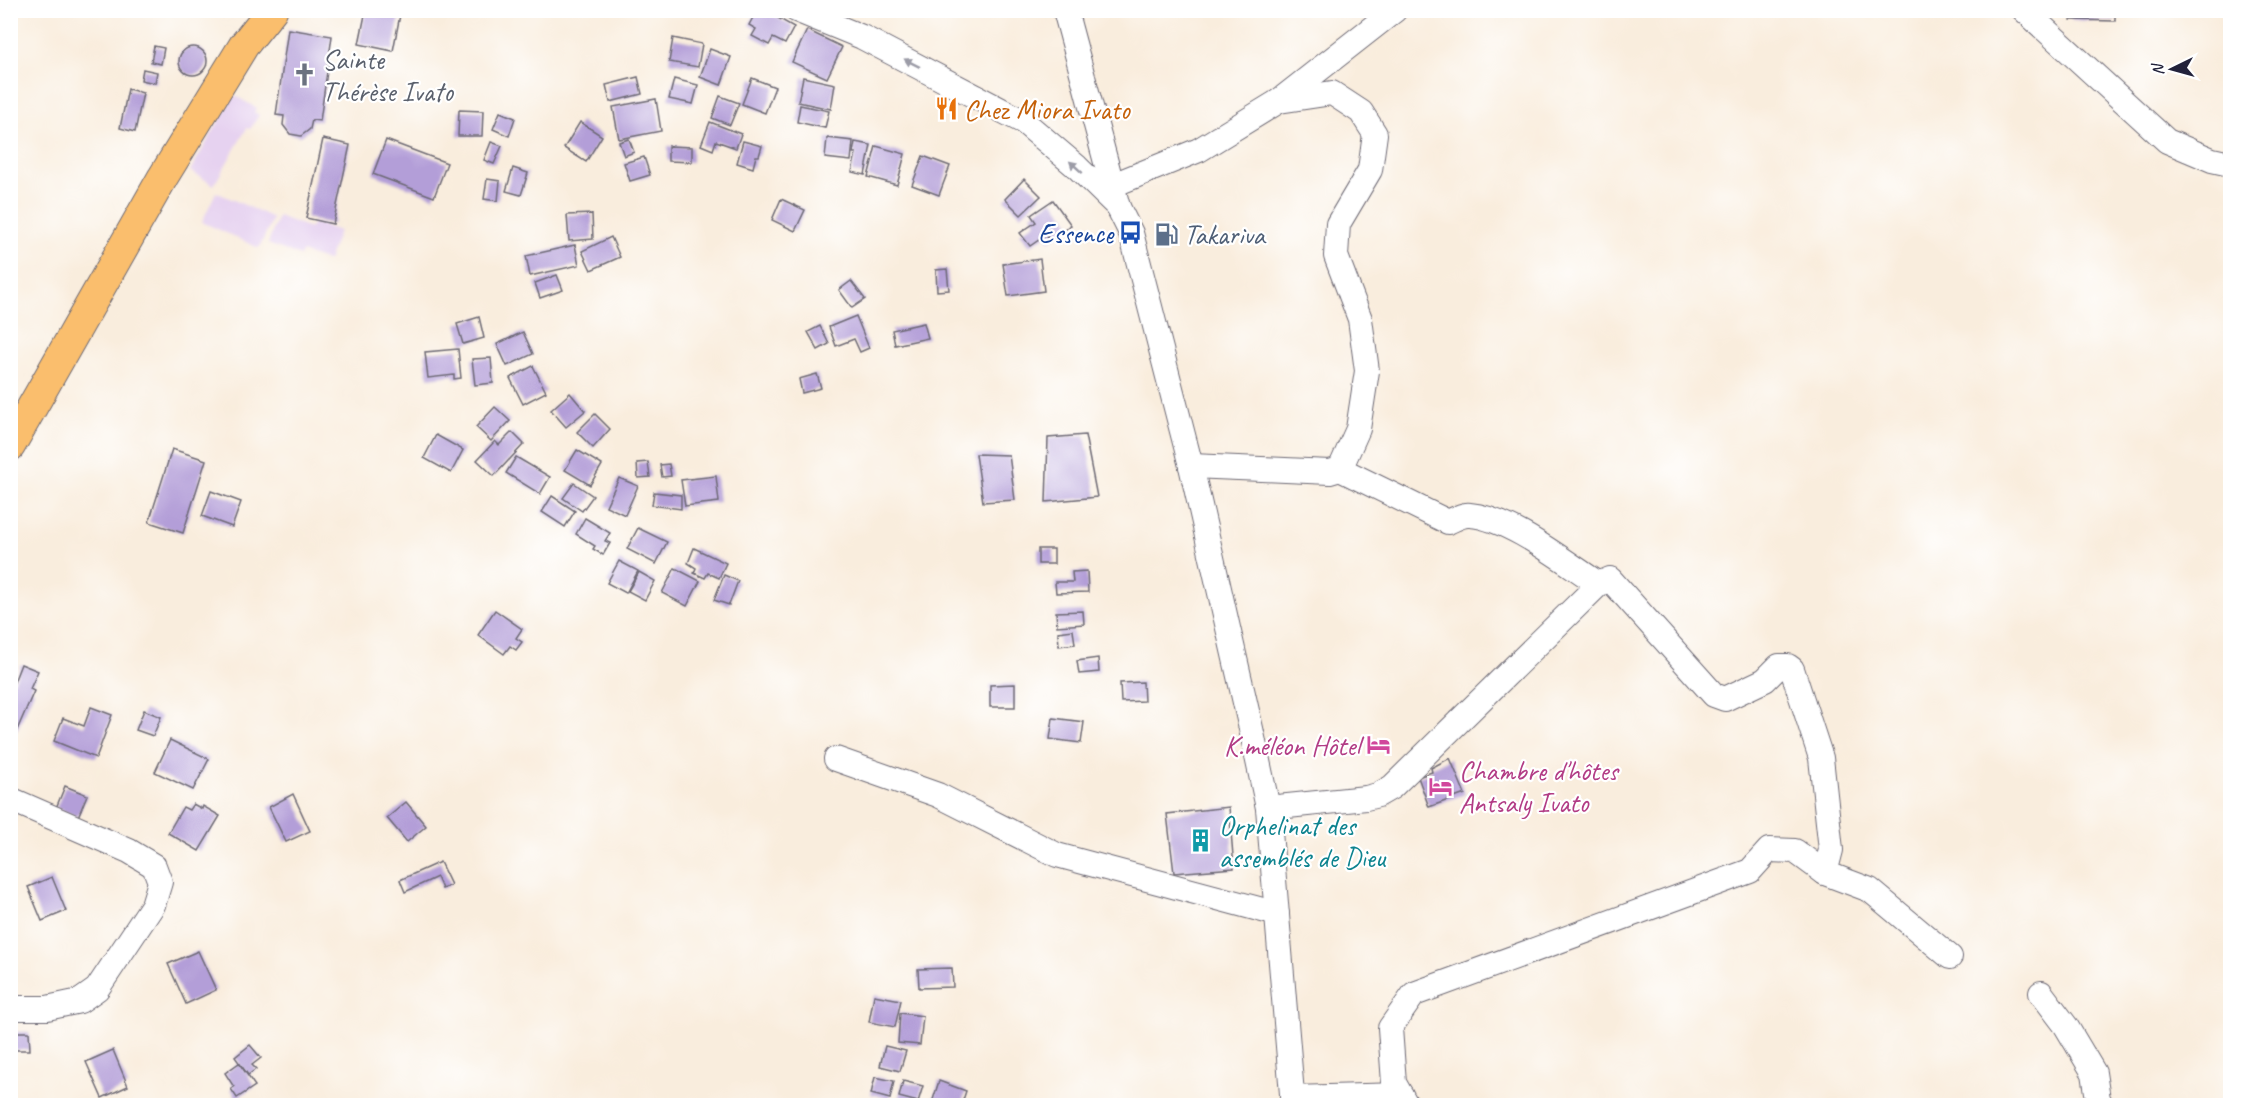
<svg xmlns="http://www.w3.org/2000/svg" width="2241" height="1116" font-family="Caveat,sans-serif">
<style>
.built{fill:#e6d2f0}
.building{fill:#b39ed8}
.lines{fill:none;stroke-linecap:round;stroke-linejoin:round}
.minor-casing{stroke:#6d6974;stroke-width:26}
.major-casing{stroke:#6d6974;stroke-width:32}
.minor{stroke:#fff;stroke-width:24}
.major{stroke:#fabe6d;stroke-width:30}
.oneway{fill:#9c9ca7}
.labels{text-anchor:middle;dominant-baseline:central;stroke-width:4.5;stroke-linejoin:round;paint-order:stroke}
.worship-label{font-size:28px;fill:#5b616d;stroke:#fff;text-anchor:start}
.food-label{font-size:28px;fill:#c56008;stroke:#fff;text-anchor:start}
.transit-label{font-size:28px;fill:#164399;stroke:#fff;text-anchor:end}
.service-label{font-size:28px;fill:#4e5e75;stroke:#fff;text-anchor:start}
.hotel-label{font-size:28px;fill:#b23c85;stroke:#fff;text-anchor:end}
.culture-label{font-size:28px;fill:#0d838f;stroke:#fff;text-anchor:start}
</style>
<rect width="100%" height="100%" fill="#fff"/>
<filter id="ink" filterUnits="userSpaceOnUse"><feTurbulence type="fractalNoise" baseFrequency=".0167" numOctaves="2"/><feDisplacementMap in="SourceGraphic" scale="12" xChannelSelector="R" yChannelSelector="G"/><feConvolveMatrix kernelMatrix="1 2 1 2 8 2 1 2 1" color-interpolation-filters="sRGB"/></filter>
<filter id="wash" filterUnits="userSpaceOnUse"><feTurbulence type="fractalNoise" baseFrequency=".008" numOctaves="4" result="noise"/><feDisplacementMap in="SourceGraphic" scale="24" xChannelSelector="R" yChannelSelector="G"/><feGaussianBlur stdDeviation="1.35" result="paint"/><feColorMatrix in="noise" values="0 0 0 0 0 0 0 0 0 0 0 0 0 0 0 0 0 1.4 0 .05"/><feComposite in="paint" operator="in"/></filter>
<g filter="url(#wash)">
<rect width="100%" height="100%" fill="#f9eddd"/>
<g class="built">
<polygon points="234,95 256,108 254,112 259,115 250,129 247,128 214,185 190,171"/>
<polygon points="216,192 273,218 259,248 202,222"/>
<polygon points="278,216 310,228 313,222 339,231 328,261 302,252 300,256 268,244"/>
</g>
<g id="blocks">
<g class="building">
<polygon points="366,10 379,10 400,15 393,51 359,44"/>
<polygon points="757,10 764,10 794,27 785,44 773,38 769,45 752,36 756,29 749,25"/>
<polygon points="2071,10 2115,10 2115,21 2071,20"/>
<polygon points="288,29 332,36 320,121 312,120 310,129 301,136 290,134 283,125 284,116 276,115"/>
<polygon points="807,30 842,47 827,78 792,62"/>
<polygon points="673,38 702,44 698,67 669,62"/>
<polygon points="154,46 164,48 161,64 151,62"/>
<circle cx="193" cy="61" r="14"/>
<polygon points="710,49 731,57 721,85 700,77"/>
<polygon points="143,69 157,72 155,83 141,80"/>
<polygon points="638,77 642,94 610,102 606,85"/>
<polygon points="803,77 835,84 831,109 798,102"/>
<polygon points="752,78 775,87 765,113 742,104"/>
<polygon points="674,79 698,85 693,104 669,99"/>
<polygon points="128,89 143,93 135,132 120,128"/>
<polygon points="720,96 739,103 730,125 712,118"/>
<polygon points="656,99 661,131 619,139 613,107"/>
<polygon points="800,105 829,111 825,128 797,122"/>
<polygon points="459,110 483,111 482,136 458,136"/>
<polygon points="500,112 515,118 509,136 493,129"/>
<polygon points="580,122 602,136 586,162 564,148"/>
<polygon points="710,122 741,134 736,148 716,141 713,150 701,145"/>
<polygon points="827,138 853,141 851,161 825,158"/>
<polygon points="323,139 350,145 333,224 306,218"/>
<polygon points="629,139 634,152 624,156 619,142"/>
<polygon points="386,140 447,163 434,197 373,174"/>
<polygon points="743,141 762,146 759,156 756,156 753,168 737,163"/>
<polygon points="491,142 502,146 494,164 484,160"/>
<polygon points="855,142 871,145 865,175 852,172 856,153 853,153"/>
<polygon points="668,146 692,147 692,162 668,161"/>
<polygon points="876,146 905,154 897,185 868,177"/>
<polygon points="923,156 950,166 939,195 912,185"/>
<polygon points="644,157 650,175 630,181 624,163"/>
<polygon points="513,168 528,173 521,195 506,191"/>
<polygon points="487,179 500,181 498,201 484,199"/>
<polygon points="1024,179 1041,196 1021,215 1005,199"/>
<polygon points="781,199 805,210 795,231 772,220"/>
<polygon points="1053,200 1071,225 1050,241 1046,235 1030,246 1020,233 1036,222 1031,215"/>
<polygon points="592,214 593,239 569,241 567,215"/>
<polygon points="611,237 620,257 591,270 582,251"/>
<polygon points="575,245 579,265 530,276 526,256"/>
<polygon points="1040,259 1044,291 1008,296 1003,264"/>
<polygon points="947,269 949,290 937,291 936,270"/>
<polygon points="557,275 563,290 540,298 535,283"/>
<polygon points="851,281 865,299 852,308 839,290"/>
<polygon points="856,316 869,348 860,352 854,339 836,346 829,327"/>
<polygon points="479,317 484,338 463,344 457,324"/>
<polygon points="924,323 928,338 895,345 892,330"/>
<polygon points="820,326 829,344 818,350 808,332"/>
<polygon points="523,332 533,354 507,366 497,344"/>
<polygon points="458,349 461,378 454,379 454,375 428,378 425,352"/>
<polygon points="491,358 493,383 475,385 472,359"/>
<polygon points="533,366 546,392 523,404 510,378"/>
<polygon points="817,374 821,388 802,393 799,379"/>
<polygon points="570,393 585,411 566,427 551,410"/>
<polygon points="495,407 510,421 491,441 476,427"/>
<polygon points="595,414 610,429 593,448 577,432"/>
<polygon points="512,432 524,444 494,476 477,460 495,441 499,445"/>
<polygon points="436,435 463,450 451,473 424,458"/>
<polygon points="1085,435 1097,497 1046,502 1048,438"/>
<polygon points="172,449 206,460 183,533 149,522"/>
<polygon points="577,450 602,465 590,485 565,470"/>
<polygon points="976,454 1009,455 1015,500 983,502"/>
<polygon points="516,457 550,477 540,494 506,473"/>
<polygon points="648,462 650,477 638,478 637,463"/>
<polygon points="669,464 671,476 662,477 660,465"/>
<polygon points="716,476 719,502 685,506 681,480"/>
<polygon points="619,478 638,486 625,515 606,506"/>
<polygon points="574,483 593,496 582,511 563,498"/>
<polygon points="211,491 241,502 232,527 202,516"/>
<polygon points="654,492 681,495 681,509 652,505"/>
<polygon points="552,496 575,511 565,527 542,512"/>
<polygon points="585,518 610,533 605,541 610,543 603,555 593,549 595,546 576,534"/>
<polygon points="638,528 667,542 656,564 627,549"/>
<polygon points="694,548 726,563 719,578 708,573 705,578 694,573 696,568 688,563"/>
<rect x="1038" y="549" width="16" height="15"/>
<polygon points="619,561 638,571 626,593 607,583"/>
<polygon points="675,568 700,581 687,606 662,593"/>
<polygon points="1087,571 1088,592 1056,593 1055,582 1073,582 1072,572"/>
<polygon points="639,572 655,581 645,600 628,591"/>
<polygon points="724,575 738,581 729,605 714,600"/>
<polygon points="495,610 522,629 516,638 522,642 516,650 510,646 504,654 478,635"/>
<polygon points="1083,611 1084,624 1057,626 1056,612"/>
<polygon points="1073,630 1075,644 1059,646 1058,632"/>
<polygon points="1098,658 1099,672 1079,674 1077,661"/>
<polygon points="21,664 38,671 30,689 34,691 17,730 10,727 10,684 12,681 14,682"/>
<polygon points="1143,682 1144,701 1121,702 1120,683"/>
<polygon points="1015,684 1015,707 990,707 990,685"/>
<polygon points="91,707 112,715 96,758 54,741 63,718 84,726"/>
<polygon points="144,710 161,717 153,736 136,730"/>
<polygon points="1053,718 1084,722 1081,743 1050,739"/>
<polygon points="170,740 209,759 193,790 155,772"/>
<polygon points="1450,758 1465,794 1429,807 1418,777 1432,772 1431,768"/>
<polygon points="65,786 87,795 78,817 56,808"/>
<polygon points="293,794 310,831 286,842 269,807"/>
<polygon points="406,802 426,826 407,842 387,818"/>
<polygon points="193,804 202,809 203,806 220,816 199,851 168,833 183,807 189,810"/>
<polygon points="1229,807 1234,868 1174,873 1167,814"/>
<polygon points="440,862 451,885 442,889 437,877 405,892 400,880"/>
<polygon points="52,877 66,911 42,921 28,887"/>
<polygon points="198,951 216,990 186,1004 168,964"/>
<polygon points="952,968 953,987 919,988 918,969"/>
<polygon points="874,995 901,1000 895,1027 869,1022"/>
<polygon points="900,1013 923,1016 920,1045 898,1043"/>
<polygon points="12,1032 29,1032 30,1050 13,1050"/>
<polygon points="250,1045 261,1058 252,1065 256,1069 248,1075 235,1057"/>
<polygon points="885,1046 906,1051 900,1071 880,1066"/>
<polygon points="113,1050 128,1086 102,1098 86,1062"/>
<polygon points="239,1063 255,1086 237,1098 231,1089 234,1087 225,1073"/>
<polygon points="875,1077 894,1081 890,1099 871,1094"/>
<polygon points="903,1081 923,1086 918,1102 899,1097"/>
<polygon points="939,1081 966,1091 961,1106 931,1106"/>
</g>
</g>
</g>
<g filter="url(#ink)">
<use href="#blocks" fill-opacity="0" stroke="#6d6974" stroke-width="1.5"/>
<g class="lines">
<defs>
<g id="minor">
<polyline points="796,10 862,37 1024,122 1077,167 1118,207"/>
<polyline points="1065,10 1118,207 1131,233 1191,466 1252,733 1268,808 1293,1106"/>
<polyline points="2024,10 2167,141 2212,160 2230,164"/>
<polyline points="1113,185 1199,150 1279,101 1395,10"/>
<polyline points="1191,466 1330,472 1340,469 1358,429 1367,371 1360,319 1336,256 1338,224 1370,170 1375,134 1361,112 1332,93 1279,101"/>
<path d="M1340,469L1448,522C1455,519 1462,514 1470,515C1510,518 1566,563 1599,584"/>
<polyline points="836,759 938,795 1057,855 1277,914"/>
<polyline points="10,799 129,851 154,866 160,882 153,905 97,989 80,1001 47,1008 10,1008"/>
<polyline points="1268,808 1366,798 1378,795 1392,787 1599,584 1610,579 1714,695 1725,699 1765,680 1779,666 1788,666 1792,669 1821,758 1831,850 1825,873 1870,890 1950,957"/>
<polyline points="2041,993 2066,1026 2094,1073 2098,1099 2102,1106"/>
<polyline points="1292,1098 1401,1095"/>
<polyline points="1407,1106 1394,1083 1390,1028 1414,994 1750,871 1769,850 1795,851 1825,873"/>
</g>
<polyline id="major" points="10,446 163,177 244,45 272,10"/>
</defs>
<use href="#minor" class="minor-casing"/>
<use href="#major" class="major-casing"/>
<use href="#minor" class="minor"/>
<use href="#major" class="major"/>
</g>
<defs><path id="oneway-solid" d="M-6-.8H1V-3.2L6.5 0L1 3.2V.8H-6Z" transform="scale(1.5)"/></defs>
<g class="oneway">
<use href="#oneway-solid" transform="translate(912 63) rotate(-153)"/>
<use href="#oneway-solid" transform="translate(1076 167) rotate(-138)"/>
</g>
</g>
<defs>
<symbol id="church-bare" viewBox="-9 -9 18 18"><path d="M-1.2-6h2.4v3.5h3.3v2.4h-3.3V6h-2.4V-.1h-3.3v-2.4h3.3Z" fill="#6b7280" stroke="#fff" stroke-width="2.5" paint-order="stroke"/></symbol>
<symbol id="restaurant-bare" viewBox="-9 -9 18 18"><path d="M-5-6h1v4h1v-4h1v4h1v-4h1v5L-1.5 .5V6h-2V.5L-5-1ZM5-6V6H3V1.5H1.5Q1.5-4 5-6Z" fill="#e8710a" stroke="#fff" stroke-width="2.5" paint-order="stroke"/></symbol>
<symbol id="bus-bare" viewBox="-9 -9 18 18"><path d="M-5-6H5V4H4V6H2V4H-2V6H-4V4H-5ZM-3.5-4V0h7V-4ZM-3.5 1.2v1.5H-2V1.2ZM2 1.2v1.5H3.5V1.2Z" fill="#1a4fb4" stroke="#fff" stroke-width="2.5" paint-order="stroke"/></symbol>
<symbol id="fuel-bare" viewBox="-9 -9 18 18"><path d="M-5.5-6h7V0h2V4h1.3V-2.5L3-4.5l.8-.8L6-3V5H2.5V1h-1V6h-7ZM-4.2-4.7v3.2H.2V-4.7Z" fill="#5c6f8a" stroke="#fff" stroke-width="2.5" paint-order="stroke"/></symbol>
<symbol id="hotel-bare" viewBox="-9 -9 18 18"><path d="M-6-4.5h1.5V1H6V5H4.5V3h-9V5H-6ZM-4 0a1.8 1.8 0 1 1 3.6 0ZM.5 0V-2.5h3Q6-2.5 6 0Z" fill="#d1479c" stroke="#fff" stroke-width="2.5" paint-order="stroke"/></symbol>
<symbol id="building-bare" viewBox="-9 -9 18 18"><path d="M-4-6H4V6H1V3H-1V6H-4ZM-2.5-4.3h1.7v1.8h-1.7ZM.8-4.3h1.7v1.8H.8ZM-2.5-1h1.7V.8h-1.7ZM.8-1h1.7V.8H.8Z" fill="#0f9aa8" stroke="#fff" stroke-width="2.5" paint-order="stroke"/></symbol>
</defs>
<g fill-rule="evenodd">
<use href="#church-bare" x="288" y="58" width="33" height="33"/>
<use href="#restaurant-bare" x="930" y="92" width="33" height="33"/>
<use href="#bus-bare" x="1114" y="216" width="33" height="33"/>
<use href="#fuel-bare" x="1150" y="218" width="33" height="33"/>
<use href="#hotel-bare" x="1362" y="728" width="33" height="33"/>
<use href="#hotel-bare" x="1424" y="770" width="33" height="33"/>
<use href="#building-bare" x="1184" y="824" width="33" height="33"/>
</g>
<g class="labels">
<g class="worship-label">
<text x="322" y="59">Sainte<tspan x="322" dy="32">Thérèse Ivato</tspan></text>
</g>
<g class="food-label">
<text x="964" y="109">Chez Miora Ivato</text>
</g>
<g class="transit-label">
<text x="1113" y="233">Essence</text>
</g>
<g class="service-label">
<text x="1184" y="234">Takariva</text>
</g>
<g class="hotel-label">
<text x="1360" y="745">K.méléon Hôtel</text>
<text x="1459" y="770" text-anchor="start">Chambre d'hôtes<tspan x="1459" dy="32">Antsaly Ivato</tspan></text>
</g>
<g class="culture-label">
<text x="1219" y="825">Orphelinat des<tspan x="1219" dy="32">assemblés de Dieu</tspan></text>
</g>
</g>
<rect width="2241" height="1116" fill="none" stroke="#fff" stroke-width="36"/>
<g transform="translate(2172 69) rotate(265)" stroke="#ffffff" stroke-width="4.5" paint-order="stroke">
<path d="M0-4.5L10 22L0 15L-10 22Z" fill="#22223b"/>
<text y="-9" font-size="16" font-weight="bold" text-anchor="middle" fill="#22223b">N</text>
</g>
</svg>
